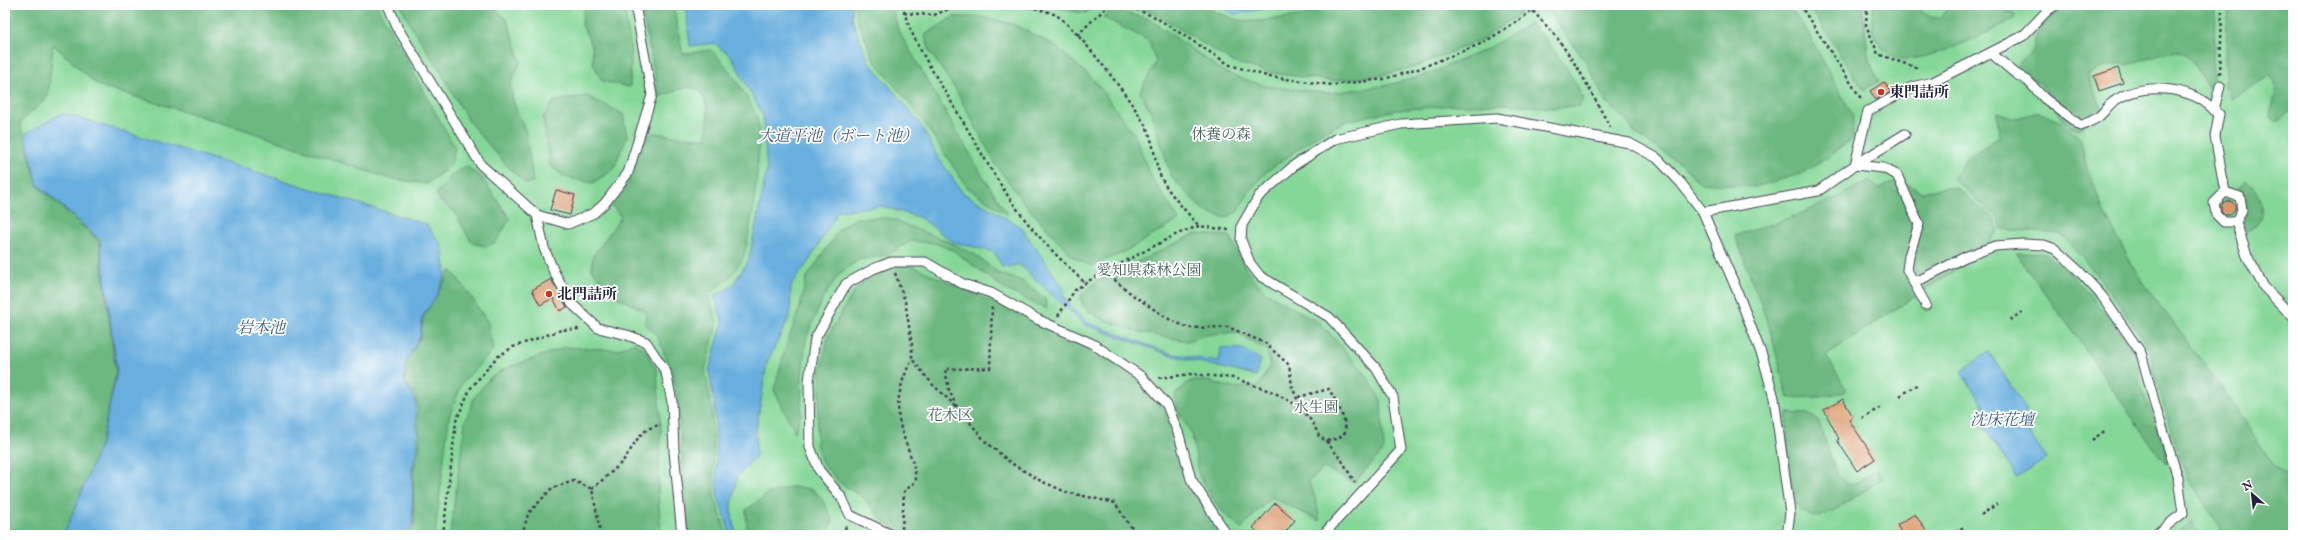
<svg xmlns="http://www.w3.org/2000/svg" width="2298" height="540" font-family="'IM FELL English','Noto Serif JP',serif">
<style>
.green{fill:#85d798;stroke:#547c6a}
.forest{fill:#6cb880;stroke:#476d5e}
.water{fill:#67aede;stroke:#44688c}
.building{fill:#da986b}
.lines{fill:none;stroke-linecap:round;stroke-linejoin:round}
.lane-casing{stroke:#414051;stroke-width:11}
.path{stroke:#414051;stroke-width:2.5;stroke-dasharray:3 3;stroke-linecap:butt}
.lane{stroke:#fff;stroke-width:9}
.poi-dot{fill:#c8321e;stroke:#fff;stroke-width:1.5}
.labels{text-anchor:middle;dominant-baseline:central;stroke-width:3.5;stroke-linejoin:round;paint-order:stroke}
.poi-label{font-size:15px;font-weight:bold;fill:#22223b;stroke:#fff;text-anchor:start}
.park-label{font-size:15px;fill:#45615c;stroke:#fff}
.water-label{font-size:16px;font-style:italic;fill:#3e5a7c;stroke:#fff}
</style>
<rect width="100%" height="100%" fill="#fff"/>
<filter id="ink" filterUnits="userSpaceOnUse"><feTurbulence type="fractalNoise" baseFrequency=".025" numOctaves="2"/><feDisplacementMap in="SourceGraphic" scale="8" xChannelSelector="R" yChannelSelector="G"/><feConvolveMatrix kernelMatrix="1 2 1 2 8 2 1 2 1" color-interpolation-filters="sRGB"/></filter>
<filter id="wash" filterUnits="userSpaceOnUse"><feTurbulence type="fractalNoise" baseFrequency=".012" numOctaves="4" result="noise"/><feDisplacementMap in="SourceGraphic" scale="16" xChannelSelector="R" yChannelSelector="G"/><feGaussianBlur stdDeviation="0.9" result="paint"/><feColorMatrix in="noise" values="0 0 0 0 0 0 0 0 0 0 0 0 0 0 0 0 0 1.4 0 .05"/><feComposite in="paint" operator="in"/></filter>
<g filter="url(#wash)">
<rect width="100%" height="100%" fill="#f3e7d0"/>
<rect class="green" x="5" y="5" width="2288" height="530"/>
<g class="forest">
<polygon points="5,5 376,5 455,148 451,165 427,184 387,178 239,128 97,85 53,44 48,97 20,123 38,186 99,241 116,373 101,444 64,535 5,535"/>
<polygon points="401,5 490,5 507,19 521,61 510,85 514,103 526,133 533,182 526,184 509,168 469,122 438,67 409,23"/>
<polygon points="584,5 624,5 631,53 630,87 602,81 593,63 592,46 582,25"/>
<path d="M641,5H673L683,54L711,50C726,63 750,99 757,118C764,136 751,238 743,257C734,275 724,283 708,294L717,322L705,370L712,409L714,496L727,535H688L678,402L672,372L657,335L644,323L647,312L615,296L592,270L593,256L621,217L610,203L642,140L654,133L680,137L706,138C710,125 710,87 689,87C677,88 670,95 659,96Z"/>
<polygon points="855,5 892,5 898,30 981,173 1008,215 967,187 921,118 874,60 857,19"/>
<polygon points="1051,5 1093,5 1086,13 1071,11"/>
<polygon points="1133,5 1199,5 1237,20 1261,21 1304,15 1328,5 1532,5 1481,40 1417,66 1382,75 1332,81 1271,73 1233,62 1156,14"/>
<polygon points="1549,5 1788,5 1804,26 1853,116 1853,138 1830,156 1803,173 1755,187 1700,183 1681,164 1635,133 1624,118 1606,102 1586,62 1546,8"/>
<path d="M1806,5H1862L1869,60L1879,81L1864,90C1843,63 1828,31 1806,5Z"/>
<path d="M1874,5H1918L1920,11L1931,17L1939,18L1951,5H1977L2014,13L2015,18C1990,32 1925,65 1897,58C1891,56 1884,50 1880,45C1870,33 1871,20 1874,5Z"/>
<path d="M2067,5H2191L2213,7L2215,11L2212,86L2207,87C2184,37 2173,51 2129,64C2124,66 2121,63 2117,64C2106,65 2097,69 2088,75L2101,109L2080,129C2053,124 2055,95 2038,82C2030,76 2020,75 2016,66L2034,49C2032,30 2054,15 2067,5Z"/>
<path d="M2257,5H2285L2293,7V109L2277,122L2270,115C2273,101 2281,87 2270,76C2255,82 2246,94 2231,99L2225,86L2227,17L2230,9L2252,8Z"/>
<path d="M1113,10L1149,19L1226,73L1265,86L1328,93L1384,86L1425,75L1487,49L1530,23C1553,46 1569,70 1584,99L1579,106L1550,108L1508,104L1457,105L1397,110L1350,120L1321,133L1266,172L1250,190L1238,211L1226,218L1204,211L1171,176L1152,114L1140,92L1156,62L1149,41L1103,17Z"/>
<polygon points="953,17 982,17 1013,24 1054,45 1094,80 1135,135 1149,173 1179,220 1124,252 1091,266 1073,257 1024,203 996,165 956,90 930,52 925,35"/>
<polygon points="587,96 623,114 627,137 613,170 593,183 565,177 550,165 543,117 554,101"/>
<polygon points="1997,112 2016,118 2039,112 2061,122 2081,139 2085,160 2104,213 2138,276 2233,403 2274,466 2293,478 2293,535 2221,535 2219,526 2186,474 2155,378 2150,349 2109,290 2086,262 2060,234 2002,229 1997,217 1953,178 1968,157 1999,137"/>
<polygon points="466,166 482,178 510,219 495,243 485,246 472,243 454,211 441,202 436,194 452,175"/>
<path d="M1869,180L1879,189L1898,180L1922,192L1943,188H1957L1994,219L1998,231L1979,254L1826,355L1846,389L1844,392L1821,397L1788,398L1769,326L1735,235C1782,223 1826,205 1869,180Z"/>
<path d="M2246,180C2261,193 2271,220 2247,231L2242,223C2249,210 2249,200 2239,189Z"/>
<polygon points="856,218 889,218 949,242 974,254 1000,274 1022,281 1045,299 1047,309 1004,289 953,250 934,243 911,241 887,255 858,260 839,274 823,298 806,339 802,377 801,414 795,432 774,390 786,346 800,307 806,279 840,228"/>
<polygon points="1195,234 1230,236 1244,266 1264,291 1321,324 1365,373 1381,400 1384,450 1354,483 1324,468 1309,481 1316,501 1320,521 1271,497 1241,529 1218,507 1199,476 1192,434 1177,410 1175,394 1190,381 1209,381 1232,388 1259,386 1270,365 1267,350 1236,332 1205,335 1187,341 1134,331 1097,317 1082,305 1081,295 1096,282"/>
<polygon points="2016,253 2047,254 2070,273 2106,314 2136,352 2141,388 2165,447 2167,464 2154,449 2079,340"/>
<polygon points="910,265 1092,347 1139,380 1163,407 1175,437 1187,480 1223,535 904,535 881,519 864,498 839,482 822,463 816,443 821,368 829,334 852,295 870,274 890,266"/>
<polygon points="451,270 466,289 488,323 493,350 462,383 449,417 435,535 406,535 414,526 413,471 420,445 417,398 405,381 407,360 421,336 423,318"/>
<polygon points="633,343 644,348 657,371 661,431 658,490 661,535 450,535 465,422 475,396 490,378 504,369 566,347 617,350"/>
<path d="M1787,413L1808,414L1818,420L1837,475L1847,484L1855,483L1877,469L1883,478C1871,486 1830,516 1817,517C1810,517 1802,512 1798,507C1789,494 1785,430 1787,413Z"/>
<path d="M791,487C821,487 820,496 833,520L828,535H747L746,510L769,493Z"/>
<polygon points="2191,522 2201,535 2176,535"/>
</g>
<g class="water">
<polygon points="686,5 852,5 852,20 869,62 919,122 937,156 963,193 1021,227 1064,289 1063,295 1072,309 1086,322 1169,353 1219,362 1221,348 1243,349 1261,360 1256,376 1170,355 1085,325 1019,264 1003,268 994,252 953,242 921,218 882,206 838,211 809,261 791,285 790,316 767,362 756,431 756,456 737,477 731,510 736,535 731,535 717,495 715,408 709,370 723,322 714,297 733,285 749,259 767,170 763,116 731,56 714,43 690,46"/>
<polygon points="1217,5 1286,5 1235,14"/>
<polygon points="63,113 426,224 442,246 446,274 436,297 422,318 420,336 406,362 404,381 415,399 418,445 412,470 413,525 404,535 64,535 101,443 117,372 100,240 38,185 25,134"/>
<polygon points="1989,352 2027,411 2019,417 2046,459 2017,478 1977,416 1986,410 1961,371"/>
</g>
<g id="blocks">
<g class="building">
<polygon points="2118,68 2123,83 2099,91 2094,76"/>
<polygon points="1884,82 1891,92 1876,100 1870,91"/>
<polygon points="556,190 575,195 570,215 550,210"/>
<circle cx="2228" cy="208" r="7"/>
<polygon points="551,279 567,307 560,311 553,298 540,305 532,290"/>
<polygon points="1843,399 1853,417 1849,420 1875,459 1857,471 1837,440 1839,439 1824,410"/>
<polygon points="1275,503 1295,520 1283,535 1261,535 1253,528"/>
<polygon points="1915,514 1929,535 1903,535 1897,525"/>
</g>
</g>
</g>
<g filter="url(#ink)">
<use href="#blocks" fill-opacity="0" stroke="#414051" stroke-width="1"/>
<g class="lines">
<defs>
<g id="lane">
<polyline points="388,5 397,27 481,165 537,215 544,248 554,272 572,304 598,328 627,335 646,342 666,372 672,402 674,451 682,535"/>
<path d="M1991,53L2016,74L2028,81L2044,98L2081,126C2086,123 2093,121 2098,117C2104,113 2107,106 2113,102C2141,81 2191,86 2214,110"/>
<polyline points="2220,86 2214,110 2219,114 2215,136 2225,192 2240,197 2242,210 2236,222 2247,256 2264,287 2293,317"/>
<polyline points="1855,165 1883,168 1897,175 1919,224 1909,256 1907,270 1926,305"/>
<polyline points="1855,165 1905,134"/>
<polyline points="2225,192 2214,203 2216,214 2224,222 2236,222"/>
<polyline points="1703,212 1818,191 1855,165 1868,111 1912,87 1933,82 2023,36 2048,10 2056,5"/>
<polyline points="537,215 568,224 594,213 605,203 628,173 652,95 635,5"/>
<polyline points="1914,283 1965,257 1995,246 2023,244 2044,245 2055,249 2079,271 2102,296 2141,353 2156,408 2178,478 2183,513 2155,535"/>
<polyline points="892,535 850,515 842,498 819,470 810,447 809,381 815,339 846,284 873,269 891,262 925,262 963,284 991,293 1039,320 1093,344 1142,377 1167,405 1179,435 1191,479 1227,535"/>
<polyline points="1323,535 1401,450 1393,397 1376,368 1329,317 1260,276 1250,263 1241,240 1242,225 1259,196 1296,164 1335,139 1401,124 1497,118 1629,143 1657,158 1681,183 1703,212 1736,288 1763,358 1774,398 1790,513 1787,535"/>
</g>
</defs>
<use href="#lane" class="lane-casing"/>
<g class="path">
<path d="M902,5C912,42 934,72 953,105C974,139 992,174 1015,206C1035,235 1060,259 1085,283"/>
<path d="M1017,5C1029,7 1045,10 1056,15C1075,26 1139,109 1148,131C1154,145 1155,161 1160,175C1167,192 1187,212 1199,226"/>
<polyline points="1125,5 1155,17 1230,65 1270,77 1332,85 1384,79 1418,69 1483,43 1525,16 1537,5"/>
<polyline points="1800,5 1862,100"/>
<polyline points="1867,5 1866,25 1878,54 1917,68"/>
<polyline points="1533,11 1558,39 1579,70 1610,127"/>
<polyline points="904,13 934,15 959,5"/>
<polyline points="1077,35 1109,5"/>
<polyline points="2220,74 2222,9"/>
<polyline points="1105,272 1134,296 1167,318 1188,328 1228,327 1265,343 1289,365 1292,386 1300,407"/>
<polyline points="895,273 905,301 912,345 912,359 933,385 959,409 985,441 1011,463 1041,481 1066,492 1115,503 1130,526 1141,535"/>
<polyline points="1058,316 1075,290 1090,280 1177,234 1199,226 1229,230"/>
<polyline points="2010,320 2025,310"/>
<polyline points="1159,378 1191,374 1234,378 1275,393 1300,407 1313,423 1319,436 1326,441 1343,462 1355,483"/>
<polyline points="1900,396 1917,385"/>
<path d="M1298,397L1329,389C1334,398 1353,429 1342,436C1338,439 1331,440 1326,441"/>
<polyline points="957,407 949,390 945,369 990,368 992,307"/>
<polyline points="1862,418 1881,407"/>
<polyline points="2092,440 2106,430"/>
<path d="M592,489C601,481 611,473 620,464C635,449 636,428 661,425"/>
<polyline points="1981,515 1997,504"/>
<path d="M902,529L904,492L916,481C915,462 906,446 901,428C894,403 901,381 912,359"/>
<polyline points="443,535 456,421 470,389 497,357 513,347 561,330 581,329"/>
<polyline points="522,535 528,514 552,488 574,481 592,489 601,535"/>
<polyline points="843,535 846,526"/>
<polyline points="1950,535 1964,527"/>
</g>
<use href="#lane" class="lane"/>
</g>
</g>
<g class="poi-dot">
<circle cx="1881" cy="92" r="4"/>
<circle cx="549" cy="294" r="4"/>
</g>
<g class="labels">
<g class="poi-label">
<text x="1889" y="92">東門詰所</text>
<text x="557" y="294">北門詰所</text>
</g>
<g class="park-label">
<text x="1221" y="134">休養の森</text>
<text x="1149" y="270">愛知県森林公園</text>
<text x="1316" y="407">水生園</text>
<text x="950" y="415">花木区</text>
</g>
<g class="water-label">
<text x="838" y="137">大道平池（ボート池）</text>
<text x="261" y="329">岩本池</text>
<text x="2002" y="421">沈床花壇</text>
</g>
</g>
<rect width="2298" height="540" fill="none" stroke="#fff" stroke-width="20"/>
<g transform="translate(2252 494) rotate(332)" stroke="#ffffff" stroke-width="3" paint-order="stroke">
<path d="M0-3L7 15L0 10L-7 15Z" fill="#22223b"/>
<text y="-6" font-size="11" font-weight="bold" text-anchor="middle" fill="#22223b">N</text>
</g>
</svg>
